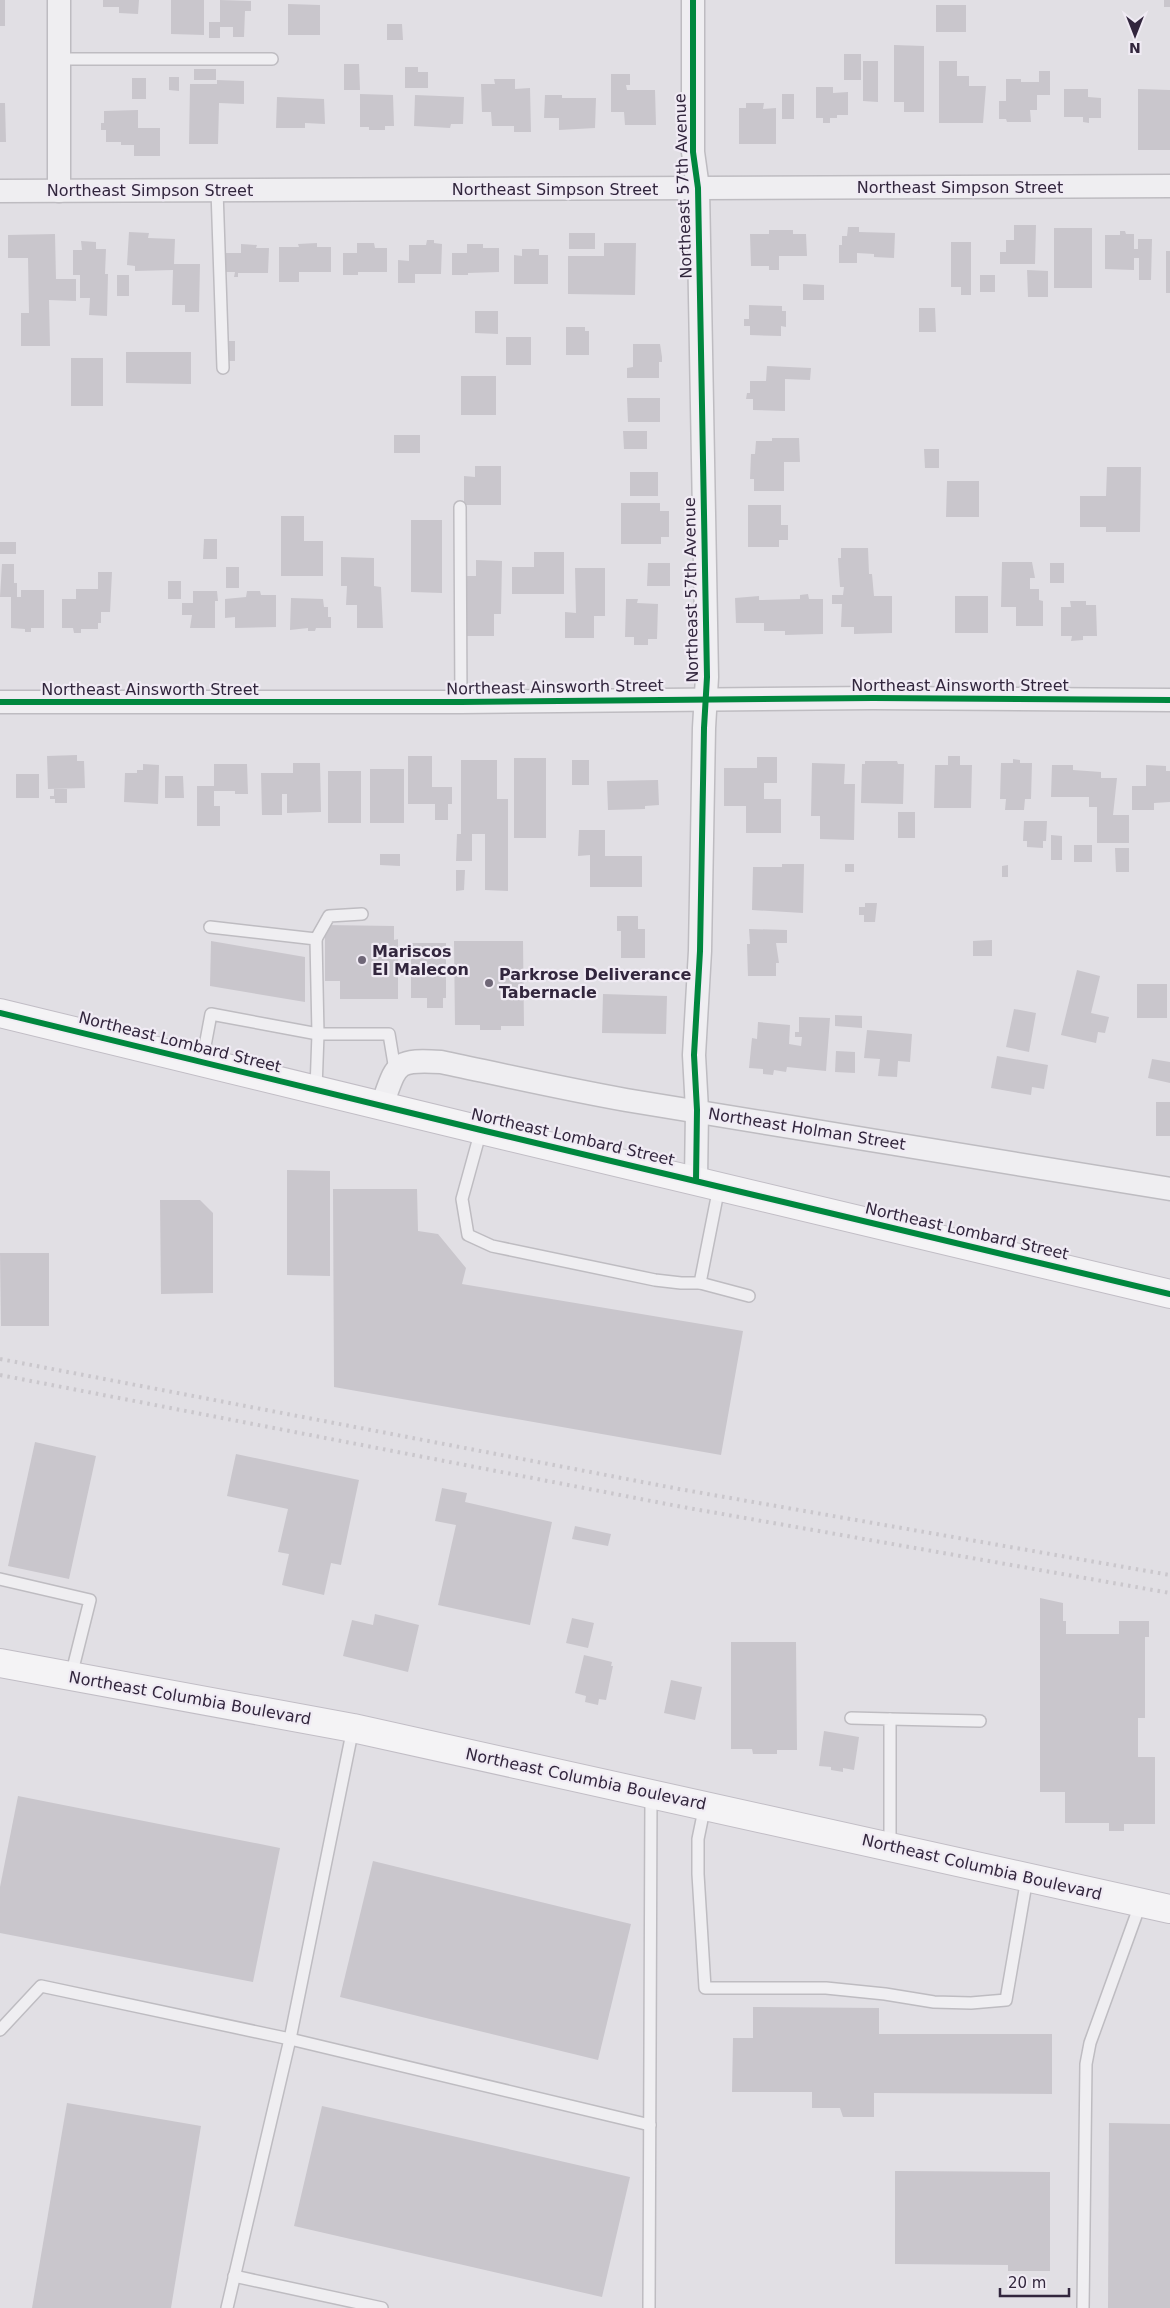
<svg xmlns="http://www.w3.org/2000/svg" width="1170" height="2308" font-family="'DejaVu Sans',sans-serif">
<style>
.building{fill:#c9c6cc}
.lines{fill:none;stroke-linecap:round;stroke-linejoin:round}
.lane-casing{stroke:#bebcc1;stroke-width:14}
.street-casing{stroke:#bebcc1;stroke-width:25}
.primary-casing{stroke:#c1bdc5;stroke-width:30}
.lane{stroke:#efeef1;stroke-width:11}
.street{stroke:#efeef1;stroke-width:22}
.primary{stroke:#f4f3f5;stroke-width:28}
.rail{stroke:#cac7cc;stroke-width:4;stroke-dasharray:2.5 5;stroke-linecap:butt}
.cycleway-casing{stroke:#f0ebf4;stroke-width:9}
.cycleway{stroke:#00873e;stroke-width:6}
.poi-dot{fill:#6f6777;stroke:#f0ebf4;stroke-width:2}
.labels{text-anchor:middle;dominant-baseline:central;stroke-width:4.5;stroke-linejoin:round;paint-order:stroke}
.street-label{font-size:16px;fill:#32263d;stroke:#f0ebf4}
.poi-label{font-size:16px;font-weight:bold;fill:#32263d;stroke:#f0ebf4;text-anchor:start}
</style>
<rect width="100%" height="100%" fill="#e1dfe4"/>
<g class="building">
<rect x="0" y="0" width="5" height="26"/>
<polygon points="103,0 139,0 138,14 119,13 119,7 103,7"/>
<polygon points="171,0 204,0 204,35 171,34"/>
<polygon points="220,0 251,1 251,11 245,11 244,37 233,37 233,27 220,27 220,38 209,38 209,22 220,22"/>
<rect x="1164" y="0" width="6" height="7"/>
<polygon points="288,4 320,5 320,35 288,35"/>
<rect x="936" y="5" width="30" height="27"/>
<polygon points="387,24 402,24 403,40 387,40"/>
<polygon points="894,45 924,46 924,112 904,112 904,102 894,102"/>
<rect x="844" y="54" width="17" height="26"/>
<polygon points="863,61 878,61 878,102 863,101"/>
<polygon points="939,61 957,61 957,76 969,76 969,86 986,86 983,123 939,123"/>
<polygon points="344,64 359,64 360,90 344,90"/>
<polygon points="405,67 418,67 418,72 428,72 428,88 405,88"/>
<rect x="194" y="69" width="22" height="11"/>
<polygon points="1039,71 1050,71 1050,95 1037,95 1037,110 1030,110 1031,122 1007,122 1006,119 999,119 999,101 1006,101 1006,79 1021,79 1021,82 1039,82"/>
<polygon points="611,74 630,74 630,85 626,85 627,90 655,90 656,125 625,125 624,112 611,112"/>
<polygon points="169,77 179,77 179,91 169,90"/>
<rect x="132" y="78" width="14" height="21"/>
<polygon points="494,79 515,79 515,89 530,88 531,132 514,132 514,126 492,126 491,112 482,112 481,84 495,84"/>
<polygon points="217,80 244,81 244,104 219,103 218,144 189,144 190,84 217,84"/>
<polygon points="816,87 833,87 833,93 848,92 848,115 837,115 837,118 830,118 830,123 823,123 823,118 816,118"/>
<polygon points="1064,89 1088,89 1088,97 1101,98 1101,118 1089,118 1089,123 1083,122 1083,117 1064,117"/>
<polygon points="1138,89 1170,90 1170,150 1138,150"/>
<polygon points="360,94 393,95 394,126 385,126 385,130 369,130 369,127 360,127"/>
<rect x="782" y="94" width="12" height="25"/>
<polygon points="415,95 464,97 463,124 451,124 450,128 414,126"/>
<polygon points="545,95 562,95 562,98 596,98 595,128 559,130 559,118 544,118"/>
<polygon points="277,97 324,99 325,124 305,123 305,128 276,128"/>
<polygon points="0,103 5,103 6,142 0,142"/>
<polygon points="746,103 764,103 763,109 776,108 776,144 739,144 739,108 746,108"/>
<polygon points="138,110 138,128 160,128 160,156 134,156 134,145 121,145 121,142 106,142 106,130 101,130 101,123 104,123 104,111"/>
<polygon points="1014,225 1036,225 1035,264 1000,264 1000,252 1006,252 1006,240 1014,240"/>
<polygon points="848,227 859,227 859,232 895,233 894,258 874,257 874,254 857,253 857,263 839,263 839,245 842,245 842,236 847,236"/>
<rect x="1054" y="228" width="38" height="60"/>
<polygon points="769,230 793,230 793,234 806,234 807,256 779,256 779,270 769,270 769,266 751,266 750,234 769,234"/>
<polygon points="1120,231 1125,231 1126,234 1134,234 1134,249 1138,249 1138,239 1152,239 1151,280 1139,280 1139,258 1134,258 1134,270 1105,269 1105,235 1120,235"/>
<polygon points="129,232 149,233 148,238 175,239 174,264 200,264 199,312 185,312 185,305 172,305 173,270 135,271 135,266 127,265"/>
<rect x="569" y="233" width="26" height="16"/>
<polygon points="55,234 56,279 76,279 76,301 49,300 50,346 21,346 21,313 29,313 28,258 8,258 8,235"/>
<polygon points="427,240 434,240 434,243 442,244 441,274 415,274 415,283 398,283 398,260 409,261 409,245 426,245"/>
<polygon points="81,241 96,242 96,249 106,249 105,274 108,274 107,316 89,315 90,298 80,298 80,275 73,275 73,250 82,250"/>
<polygon points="951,242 971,242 971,295 961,295 961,287 951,287"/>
<polygon points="317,243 317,247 331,247 331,272 299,272 299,282 279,282 279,247 299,247 298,244"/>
<polygon points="357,243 374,243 375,248 387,248 387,272 358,272 358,275 343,275 343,253 357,253"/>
<polygon points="604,243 636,243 635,295 568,294 568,256 604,256"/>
<polygon points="241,244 257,245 256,248 269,248 268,273 238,273 238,277 234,277 235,272 226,272 226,253 241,253"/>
<polygon points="467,244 483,244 483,248 499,248 499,272 468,273 468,275 452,275 452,253 467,253"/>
<polygon points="522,249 539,249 539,255 548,255 548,284 514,284 514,255 522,256"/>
<rect x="1166" y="251" width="4" height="42"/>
<polygon points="1027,270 1048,271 1048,297 1028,297"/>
<rect x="117" y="275" width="12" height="21"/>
<rect x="980" y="275" width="15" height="17"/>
<polygon points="803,284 824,285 824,300 803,300"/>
<polygon points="749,305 782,306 782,311 786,311 786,327 781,326 781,336 750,335 750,326 744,326 744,319 749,319"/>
<polygon points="919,308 935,308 936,332 919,332"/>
<polygon points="475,311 498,311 498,334 475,333"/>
<polygon points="566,327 585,327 585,331 589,331 589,355 566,355"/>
<rect x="506" y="337" width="25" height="28"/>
<rect x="224" y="341" width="11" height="20"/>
<polygon points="633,344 660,344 662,357 662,362 659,362 659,378 627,378 627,368 633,367"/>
<polygon points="126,352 191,352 191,384 126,383"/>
<rect x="71" y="358" width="32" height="48"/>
<polygon points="767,366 811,368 810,380 785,379 785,411 753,410 753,399 746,399 747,393 750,393 750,381 766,381"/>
<rect x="461" y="376" width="35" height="39"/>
<polygon points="627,398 660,398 660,422 628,422"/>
<polygon points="623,431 647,431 647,449 624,449"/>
<rect x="394" y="435" width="26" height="18"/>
<polygon points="772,438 799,438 800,462 784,462 784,491 754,491 754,479 750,479 751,454 755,454 756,441 772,441"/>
<polygon points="924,449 939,449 939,468 925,468"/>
<polygon points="475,466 501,466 501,505 464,505 464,476 475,477"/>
<polygon points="1107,467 1141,467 1140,532 1106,532 1106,527 1080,527 1080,496 1106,496"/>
<rect x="630" y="472" width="28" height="24"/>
<polygon points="947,481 979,481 979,517 946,517"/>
<polygon points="621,503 660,503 660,511 669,511 669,537 661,537 661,544 621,544"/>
<polygon points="748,505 781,505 781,525 788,525 788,540 779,540 779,547 748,547"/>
<polygon points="281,516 304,516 304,541 323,541 323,576 281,576"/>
<polygon points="411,520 442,520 442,593 411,592"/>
<polygon points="204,539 217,539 217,559 203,559"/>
<rect x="0" y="542" width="16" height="12"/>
<polygon points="841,548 868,548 869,574 872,574 874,596 892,596 892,633 854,634 854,627 841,627 842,604 832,604 832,595 843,595 844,587 840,587 839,574 838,558 841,558"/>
<polygon points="534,552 564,552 564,594 512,594 512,567 534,567"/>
<polygon points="341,557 374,558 374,586 381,587 383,628 357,628 357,605 346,605 347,586 341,586"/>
<polygon points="476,560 502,561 501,614 494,614 494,636 467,636 467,576 476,576"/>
<polygon points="1002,562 1032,562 1035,578 1030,578 1030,589 1039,589 1039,600 1043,601 1043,626 1016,626 1016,607 1001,607"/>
<polygon points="648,563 670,563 670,586 647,586"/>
<rect x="1050" y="563" width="14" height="20"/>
<polygon points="2,564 14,564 14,583 17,583 17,597 21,597 21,590 44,590 44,628 31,628 31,632 25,632 25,629 11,628 11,597 0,597"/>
<rect x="226" y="567" width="13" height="21"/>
<polygon points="575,568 605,568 605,616 594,616 594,638 565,638 565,612 576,613"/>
<polygon points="98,572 112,572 110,612 101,612 101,623 98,623 98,629 81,629 81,633 74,633 73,628 62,628 62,599 76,599 76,589 98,589"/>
<rect x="168" y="581" width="13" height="18"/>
<polygon points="193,591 217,591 218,601 215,601 215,628 190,628 192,615 182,615 182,603 193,603"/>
<polygon points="247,591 260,591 261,595 276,595 276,627 235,628 235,617 225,618 225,599 246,597"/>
<polygon points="808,594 809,599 823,599 823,634 785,635 785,631 764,631 764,623 736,623 735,598 759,596 759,600 800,599 800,595"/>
<rect x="955" y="596" width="33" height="37"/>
<polygon points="291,598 323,599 324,607 328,607 328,617 331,617 331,628 316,628 315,631 308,631 308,628 290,630"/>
<polygon points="626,599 638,599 637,603 658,604 657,639 648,639 648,645 634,645 634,637 625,637"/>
<polygon points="1070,601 1086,601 1086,605 1096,605 1097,636 1083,636 1083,640 1071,641 1072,636 1061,636 1061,607 1071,607"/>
<polygon points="77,755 77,761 84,761 85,788 48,789 47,756"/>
<polygon points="408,756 432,756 432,787 452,787 452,804 448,804 448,820 435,820 435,804 408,804"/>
<polygon points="948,756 960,756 960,765 972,765 971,808 934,808 935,765 948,765"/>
<polygon points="757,757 777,757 777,783 764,783 764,799 781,799 781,833 746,833 746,806 724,806 724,768 757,768"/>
<rect x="514" y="758" width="32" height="80"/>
<polygon points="1013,759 1020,760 1020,763 1032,763 1031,799 1025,799 1024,810 1005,810 1006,799 1000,799 1001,763 1013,763"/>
<polygon points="461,760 497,760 497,799 508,799 508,891 485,890 485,834 472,834 472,861 456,861 457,834 461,834"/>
<rect x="572" y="760" width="17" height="25"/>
<polygon points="865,761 897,761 898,764 904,764 903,804 861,803 862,764 865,764"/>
<polygon points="293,763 320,763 321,812 287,813 287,794 282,794 282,815 262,815 261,773 293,773"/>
<polygon points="812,763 845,764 844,784 855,784 854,840 820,839 820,816 811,816"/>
<polygon points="143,764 159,765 158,804 124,802 125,773 137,773 137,770 143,770"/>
<polygon points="214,764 247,764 248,794 235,794 235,791 214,791 214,806 220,806 220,826 197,826 197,786 214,786"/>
<polygon points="1052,765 1073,765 1073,770 1101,772 1101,778 1117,778 1113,815 1129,815 1129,843 1097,843 1097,807 1089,807 1089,797 1051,797"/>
<polygon points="1146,765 1166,766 1166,771 1170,771 1170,802 1154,803 1154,810 1132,810 1132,786 1146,786"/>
<rect x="370" y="769" width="34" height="54"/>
<rect x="328" y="771" width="33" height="52"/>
<rect x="16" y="774" width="23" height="24"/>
<polygon points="165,776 183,776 184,798 165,798"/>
<polygon points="658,780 659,805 645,806 645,809 608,810 607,781"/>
<polygon points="54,789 67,789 67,803 55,803 55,799 50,799 50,796 54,796"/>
<rect x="898" y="812" width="17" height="26"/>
<polygon points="1024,821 1047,821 1046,841 1043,841 1043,848 1027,847 1027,841 1023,841"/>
<polygon points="579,830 605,830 605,856 642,856 642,887 590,887 590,855 578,856"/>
<polygon points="1051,835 1062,836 1062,860 1051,860"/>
<rect x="1074" y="845" width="18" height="17"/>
<polygon points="1115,848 1129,848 1129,872 1116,872"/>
<polygon points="380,854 400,854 400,866 380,865"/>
<polygon points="782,864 804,864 803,913 752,910 753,867 782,867"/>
<rect x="845" y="864" width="9" height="8"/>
<polygon points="1008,865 1008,877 1002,877 1002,866"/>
<polygon points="456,870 465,870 464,890 456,891"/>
<polygon points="865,903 877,903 875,922 864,922 864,915 859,915 859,907 865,907"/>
<polygon points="617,916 638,916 638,929 645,929 645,958 621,958 621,931 617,931"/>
<polygon points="325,925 394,926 394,940 398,939 398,999 340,999 340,981 325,981"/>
<polygon points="749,929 787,930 787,943 776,943 779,963 776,963 776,976 748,976 747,944 750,944"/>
<polygon points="992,940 992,956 973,956 973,941"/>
<polygon points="211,941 305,957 305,1002 210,986"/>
<polygon points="454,941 523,941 524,1026 501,1026 501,1030 480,1030 480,1025 455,1025"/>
<polygon points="411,943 446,943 446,998 443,998 443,1008 427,1008 427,998 411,998"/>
<polygon points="1077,970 1100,976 1091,1013 1109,1017 1105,1033 1098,1032 1096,1043 1061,1035"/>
<rect x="1137" y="984" width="30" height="34"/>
<polygon points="603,994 667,996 666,1034 602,1033"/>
<polygon points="1014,1009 1036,1013 1029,1052 1006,1047"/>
<polygon points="835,1015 862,1016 862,1028 835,1026"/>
<polygon points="799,1017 830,1018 826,1071 787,1067 786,1072 774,1070 773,1075 763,1074 763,1069 749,1068 752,1038 757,1039 758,1022 790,1025 789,1044 801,1046 802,1037 795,1037 795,1032 799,1032"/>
<polygon points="867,1030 912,1034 910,1062 898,1061 897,1077 878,1076 880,1059 864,1058"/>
<polygon points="836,1051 855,1052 855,1073 835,1072"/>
<polygon points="997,1056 1048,1065 1044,1089 1032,1087 1031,1095 991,1088"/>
<polygon points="1152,1059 1170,1062 1170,1083 1148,1078"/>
<rect x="1156" y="1102" width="14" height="34"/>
<polygon points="287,1170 330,1171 330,1276 287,1275"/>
<polygon points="333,1189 417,1189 418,1231 438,1234 466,1268 462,1284 743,1331 721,1455 334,1387"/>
<polygon points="160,1200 200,1200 213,1213 213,1293 161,1294"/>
<polygon points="0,1253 49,1253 49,1326 1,1326"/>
<polygon points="35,1442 96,1456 69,1579 8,1566"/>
<polygon points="236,1454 359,1480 341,1565 331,1563 324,1595 282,1585 289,1554 278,1552 288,1509 227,1496"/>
<polygon points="442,1488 467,1493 465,1502 552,1522 530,1625 438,1605 456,1525 435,1521"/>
<polygon points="575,1526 611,1534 608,1546 572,1539"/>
<polygon points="1040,1598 1063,1603 1063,1621 1066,1621 1066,1634 1119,1634 1119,1621 1149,1621 1149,1637 1145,1637 1145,1718 1138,1718 1138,1757 1155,1757 1155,1824 1124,1824 1124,1831 1109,1831 1109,1823 1065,1823 1065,1792 1040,1792"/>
<polygon points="375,1614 419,1625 408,1672 343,1656 352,1620 373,1625"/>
<polygon points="572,1618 594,1623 588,1648 566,1643"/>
<polygon points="731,1642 796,1642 797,1750 777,1750 777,1754 753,1754 752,1749 731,1749"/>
<polygon points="584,1655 612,1662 611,1666 613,1666 606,1700 599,1699 598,1705 585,1702 586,1696 575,1693"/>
<polygon points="671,1680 702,1687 695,1720 664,1713"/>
<polygon points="824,1731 859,1737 854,1770 843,1768 843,1772 831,1770 831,1767 819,1766"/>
<polygon points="18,1796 280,1848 253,1982 0,1933 0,1887"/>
<polygon points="373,1861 631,1924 598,2060 340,1997"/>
<polygon points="753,2007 879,2008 879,2034 1052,2034 1052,2094 874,2093 874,2117 843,2117 840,2108 812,2108 812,2092 732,2092 733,2038 753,2038"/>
<polygon points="67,2103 201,2126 171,2308 32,2308"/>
<polygon points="322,2106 630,2177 602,2297 294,2226"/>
<polygon points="1109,2123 1170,2124 1170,2308 1108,2308"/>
<polygon points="895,2171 1050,2172 1050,2271 1008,2271 1008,2265 895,2264"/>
</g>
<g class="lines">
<defs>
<g id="lane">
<polyline points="59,59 272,59"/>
<polyline points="217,190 223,368"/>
<polyline points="460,507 461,702"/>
<polyline points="210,927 316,939 318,1034 316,1089"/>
<polyline points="316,939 329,916 362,914"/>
<polyline points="202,1062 211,1014 318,1034 389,1034 395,1070"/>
<polyline points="481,1130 462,1199 468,1235 492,1246 655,1280 681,1283 700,1283 719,1187"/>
<polyline points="700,1283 749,1296"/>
<polyline points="0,1579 90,1600 71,1676"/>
<polyline points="851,1718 890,1719 890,1846"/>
<polyline points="890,1719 980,1721"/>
<polyline points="705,1805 698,1839 698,1874 705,1988 826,1988 885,1994 934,2002 971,2003 1006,2000 1027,1878"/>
<polyline points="0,2030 41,1986 290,2039 650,2125"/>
<polyline points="234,2276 382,2308"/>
<polyline points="227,2308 290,2039 353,1728"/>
<polyline points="649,2308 651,1795"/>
<polyline points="1083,2308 1086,2064 1090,2043 1141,1902"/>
</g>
<g id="street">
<polyline points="59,0 59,191"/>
<polyline points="693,0 693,152 698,188 707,677 704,728 700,951 694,1055 697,1110 696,1180"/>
<polyline points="0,191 1170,186"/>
<polyline points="0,702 461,702 873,698 1170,700"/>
<path d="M382,1105C397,1064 394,1059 441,1062C503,1075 564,1089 626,1100C807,1130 989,1159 1170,1189"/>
</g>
<g id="primary">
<polyline points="0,1013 481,1130 1170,1294"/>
<polyline points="0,1663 353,1728 1170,1909"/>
</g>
</defs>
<use href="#lane" class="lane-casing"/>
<use href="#street" class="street-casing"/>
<use href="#primary" class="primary-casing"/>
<use href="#lane" class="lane"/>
<use href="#street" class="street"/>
<use href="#primary" class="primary"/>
<g class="rail">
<polyline points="0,1359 679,1489 1170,1575"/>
<polyline points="0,1375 677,1506 1170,1593"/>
</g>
<defs>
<g id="cycleway">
<polyline points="693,0 693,152 698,188 707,677 704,728 700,951 694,1055 697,1110 696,1180"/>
<polyline points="0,702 461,702 873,698 1170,700"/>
<polyline points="0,1013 481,1130 1170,1294"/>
</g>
</defs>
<use href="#cycleway" class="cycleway-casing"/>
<use href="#cycleway" class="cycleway"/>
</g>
<g class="poi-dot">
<circle cx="362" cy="960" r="5"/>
<circle cx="489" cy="983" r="5"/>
</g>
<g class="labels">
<g class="street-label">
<text transform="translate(683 186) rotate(-92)">Northeast 57th Avenue</text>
<text x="960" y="187">Northeast Simpson Street</text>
<text x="555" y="189">Northeast Simpson Street</text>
<text x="150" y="190">Northeast Simpson Street</text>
<text transform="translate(691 590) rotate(-91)">Northeast 57th Avenue</text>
<text x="960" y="685">Northeast Ainsworth Street</text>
<text transform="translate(555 687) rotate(-1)">Northeast Ainsworth Street</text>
<text x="150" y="689">Northeast Ainsworth Street</text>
<text transform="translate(180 1042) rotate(14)">Northeast Lombard Street</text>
<text transform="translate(807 1129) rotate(9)">Northeast Holman Street</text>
<text transform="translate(573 1137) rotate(13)">Northeast Lombard Street</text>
<text transform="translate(967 1231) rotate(13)">Northeast Lombard Street</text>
<text transform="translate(190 1698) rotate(10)">Northeast Columbia Boulevard</text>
<text transform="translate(586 1779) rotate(12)">Northeast Columbia Boulevard</text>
<text transform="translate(982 1867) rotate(13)">Northeast Columbia Boulevard</text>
</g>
<g class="poi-label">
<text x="372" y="951">Mariscos<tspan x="372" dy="18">El Malecon</tspan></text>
<text x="499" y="974">Parkrose Deliverance<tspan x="499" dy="18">Tabernacle</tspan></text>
</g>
</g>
<g transform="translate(1135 35) rotate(180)" stroke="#f0ebf4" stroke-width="4" paint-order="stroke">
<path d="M0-4L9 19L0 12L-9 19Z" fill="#32263d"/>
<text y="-8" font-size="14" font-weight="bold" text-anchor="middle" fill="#32263d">N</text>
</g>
<path d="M1000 2288v8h69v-8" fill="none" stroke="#32263d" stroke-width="2.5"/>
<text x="1008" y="2288" font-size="15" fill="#32263d" stroke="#f0ebf4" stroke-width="4" paint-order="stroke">20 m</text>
</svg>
